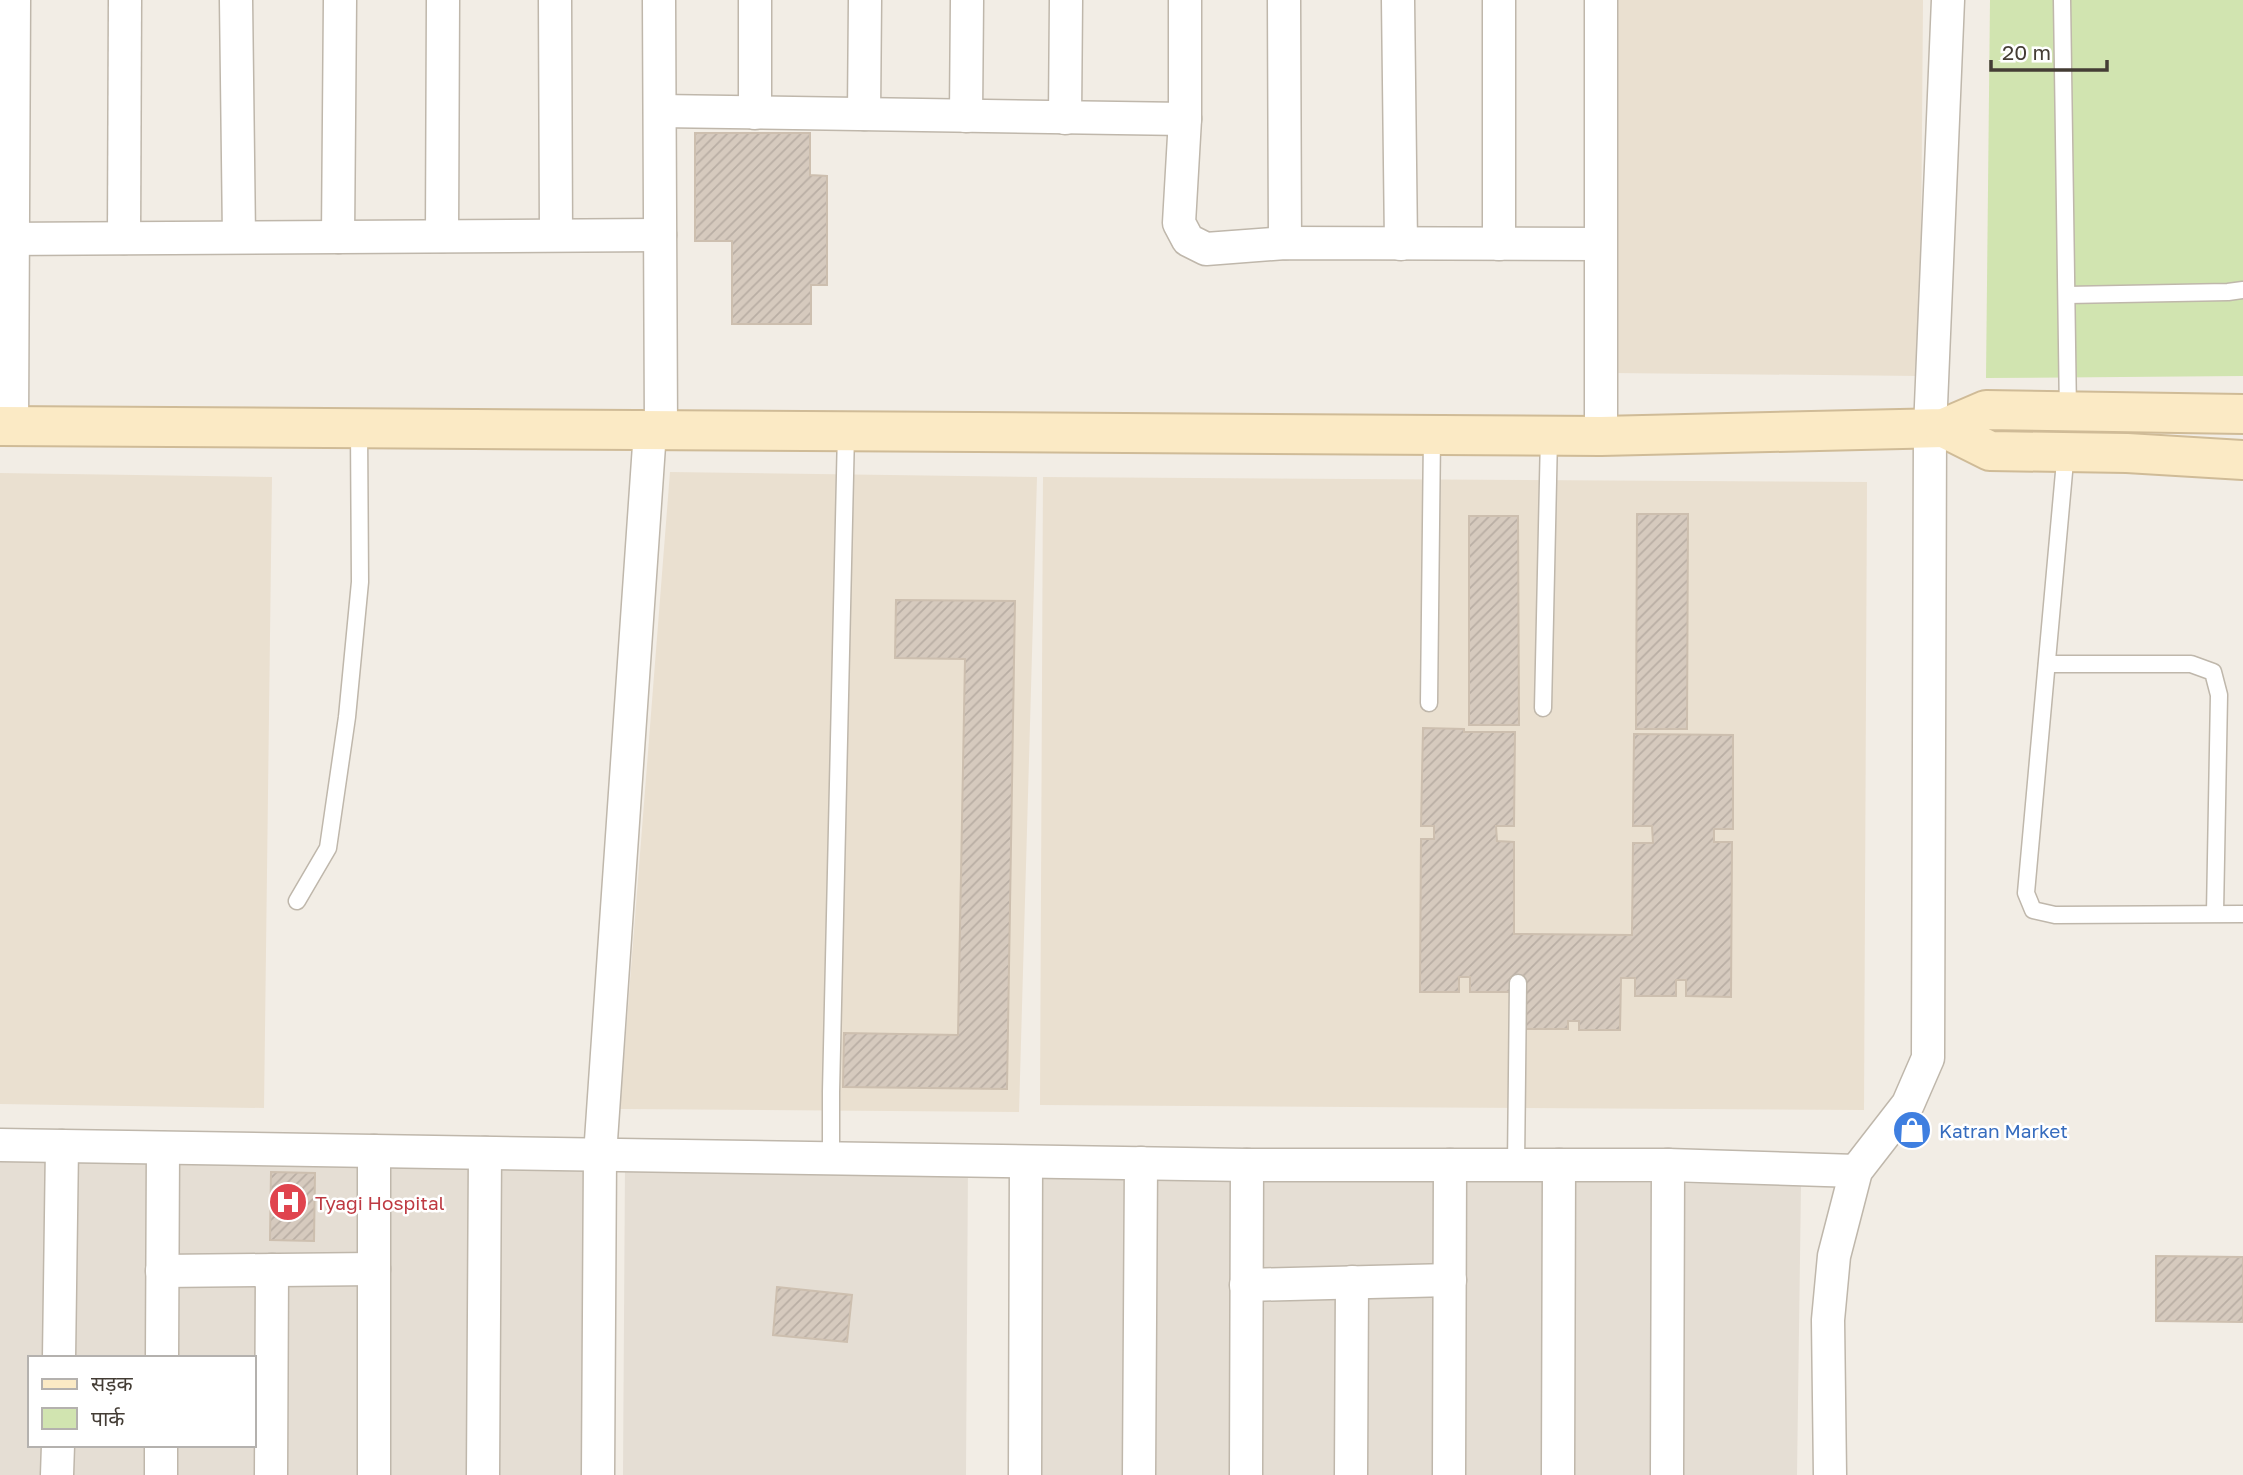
<svg xmlns="http://www.w3.org/2000/svg" width="2243" height="1475" font-family="'Golos Text','Noto Sans Devanagari',sans-serif">
<style>
.residential{fill:#e5ded4;fill-rule:evenodd}
.education{fill:#eae0d0}
.green{fill:#d1e4b0}
.building{fill:url(#building-hatch);stroke:#cdbfaf;stroke-width:2}
.lines{fill:none;stroke-linecap:round;stroke-linejoin:round}
.lane-casing{stroke:#bfb7ab;stroke-width:19}
.street-casing{stroke:#bfb7ab;stroke-width:35}
.secondary-casing{stroke:#cfbb97;stroke-width:42}
.lane{stroke:#fff;stroke-width:16}
.street{stroke:#fff;stroke-width:32}
.secondary{stroke:#fbeac5;stroke-width:38}
.labels{text-anchor:middle;dominant-baseline:central;stroke-width:5;stroke-linejoin:round;paint-order:stroke}
.shop-label{font-size:19px;fill:#366cbe;stroke:#fff;text-anchor:start}
.health-label{font-size:19px;fill:#be3a42;stroke:#fff;text-anchor:start}
</style>
<defs>
<pattern id="building-hatch" width="6" height="6" patternUnits="userSpaceOnUse" patternTransform="scale(1.75)"><rect width="6" height="6" fill="#d6cabe"/><path d="M-1 1l2-2M0 6l6-6M5 7l2-2" fill="none" stroke="#b9aea4"/></pattern>
</defs>
<rect width="100%" height="100%" fill="#f2ede5"/>
<g class="residential">
<path d="M0,1156L607,1157V1475H0ZM30,1358H254V1445H30Z"/>
<polygon points="625,1163 968,1165 966,1475 623,1475"/>
<polygon points="1038,1174 1801,1185 1797,1475 1034,1475"/>
</g>
<g class="education">
<polygon points="1615,0 1923,0 1920,376 1612,373"/>
<polygon points="670,472 1037,477 1019,1112 620,1109"/>
<polygon points="0,473 272,477 264,1108 0,1104"/>
<polygon points="1043,477 1867,482 1864,1110 1040,1105"/>
</g>
<polygon class="green" points="1990,0 2243,0 2243,376 1986,378"/>
<g class="building">
<polygon points="695,133 810,133 810,175 827,176 827,285 811,285 811,324 732,324 732,241 695,241"/>
<polygon points="1637,514 1688,514 1687,729 1636,729"/>
<polygon points="1469,516 1518,516 1519,725 1469,725"/>
<polygon points="896,600 1015,601 1007,1089 843,1087 844,1033 958,1035 965,659 895,658"/>
<polygon points="1423,728 1464,729 1464,732 1515,732 1514,826 1496,826 1497,841 1514,842 1514,934 1632,935 1633,843 1653,843 1652,826 1633,826 1634,734 1733,735 1733,829 1714,829 1714,842 1732,842 1731,997 1686,996 1686,980 1676,980 1676,996 1635,996 1635,978 1621,978 1620,1030 1579,1030 1579,1021 1568,1021 1568,1029 1524,1029 1524,977 1511,977 1511,992 1470,992 1470,977 1459,977 1459,992 1420,992 1421,839 1434,839 1434,826 1421,826"/>
<polygon points="271,1172 315,1173 314,1241 270,1240"/>
<polygon points="2156,1256 2243,1257 2243,1322 2156,1321"/>
<polygon points="777,1287 852,1295 847,1342 773,1335"/>
</g>
<g class="lines">
<defs>
<g id="lane">
<polyline points="2062,0 2068,414"/>
<polyline points="2067,295 2228,292 2243,290"/>
<polyline points="2066,450 2026,893 2033,910 2055,915 2243,914"/>
<polyline points="2047,664 2191,664 2213,672 2219,695 2215,913"/>
<polyline points="1429,703 1432,435"/>
<polyline points="1543,708 1549,436"/>
<polyline points="297,901 328,848 347,717 360,582 359,429"/>
<polyline points="831,1158 831,1092 846,432"/>
<polyline points="1516,1165 1518,983"/>
</g>
<g id="street">
<polyline points="236,0 239,237"/>
<polyline points="555,0 556,235"/>
<polyline points="659,0 661,430"/>
<polyline points="755,0 755,113"/>
<polyline points="1185,0 1185,119 1179,223 1188,240 1206,249 1285,243 1600,244"/>
<polyline points="1284,0 1285,243"/>
<polyline points="1398,0 1401,244"/>
<polyline points="1499,0 1499,244"/>
<polyline points="660,111 1185,119"/>
<polyline points="864,114 865,0"/>
<polyline points="966,116 967,0"/>
<polyline points="1065,118 1066,0"/>
<polyline points="442,236 443,0"/>
<polyline points="338,237 340,0"/>
<polyline points="124,238 125,0"/>
<polyline points="0,239 660,235"/>
<polyline points="12,426 14,0"/>
<polyline points="1601,436 1601,0"/>
<polyline points="0,1145 1247,1165 1668,1165 1856,1171"/>
<polyline points="162,1271 374,1269"/>
<polyline points="1246,1285 1450,1280"/>
<polyline points="59,1358 62,1146"/>
<polyline points="162,1358 163,1148"/>
<polyline points="57,1475 58,1445"/>
<polyline points="161,1475 161,1445"/>
<polyline points="271,1475 272,1270"/>
<polyline points="374,1475 374,1151"/>
<polyline points="483,1475 485,1153"/>
<polyline points="598,1475 600,1155 650,431"/>
<polyline points="1025,1475 1026,1162"/>
<polyline points="1139,1475 1141,1163"/>
<polyline points="1246,1475 1247,1165"/>
<polyline points="1351,1475 1352,1282"/>
<polyline points="1449,1475 1450,1165"/>
<polyline points="1558,1475 1559,1165"/>
<polyline points="1667,1475 1668,1165"/>
<polyline points="1830,1475 1828,1320 1834,1256 1856,1171 1908,1104 1928,1058 1930,429 1948,0"/>
</g>
<g id="secondary">
<polyline points="0,426 1601,436 1944,428 1986,410 2243,414"/>
<polyline points="1944,428 1990,451 2127,453 2243,460"/>
</g>
</defs>
<use href="#lane" class="lane-casing"/>
<use href="#street" class="street-casing"/>
<use href="#secondary" class="secondary-casing"/>
<use href="#lane" class="lane"/>
<use href="#street" class="street"/>
<use href="#secondary" class="secondary"/>
</g>
<defs>
<symbol id="shop-disc" viewBox="-11 -11 22 22"><circle r="9.5" fill="#3f7fe0" stroke="#fff"/><path d="M-5-2.5h2.3a2.7 3.5 0 0 1 5.4 0H5L5.5 6h-11ZM-1.5-2.5h3a1.5 2.3 0 0 0-3 0Z" fill="#fff"/></symbol>
<symbol id="hospital-disc" viewBox="-11 -11 22 22"><circle r="9.5" fill="#e0444e" stroke="#fff"/><path d="M-5-5h3v3.5h4V-5h3V5h-3V1.5h-4V5h-3Z" fill="#fff"/></symbol>
</defs>
<g fill-rule="evenodd">
<use href="#shop-disc" x="1890" y="1108" width="44" height="44"/>
<use href="#hospital-disc" x="266" y="1180" width="44" height="44"/>
</g>
<g class="labels">
<g class="shop-label">
<text x="1939" y="1130">Katran Market</text>
</g>
<g class="health-label">
<text x="315" y="1202">Tyagi Hospital</text>
</g>
</g>
<rect x="28" y="1356" width="228" height="91" fill="#ffffff" stroke="#b4b1ae" stroke-width="2"/>
<rect x="42" y="1379" width="35" height="10" fill="#fbeac5" stroke="#b4b1ae" stroke-width="2"/>
<text x="91" y="1391" font-size="21" fill="#443d35">सड़क</text>
<rect x="42" y="1408" width="35" height="21" fill="#d1e4b0" stroke="#b4b1ae" stroke-width="2"/>
<text x="91" y="1426" font-size="21" fill="#443d35">पार्क</text>
<path d="M1991 60v10h116v-10" fill="none" stroke="#443d35" stroke-width="3.5"/>
<text x="2002" y="60" font-size="21" fill="#443d35" stroke="#ffffff" stroke-width="5" paint-order="stroke">20 m</text>
</svg>
